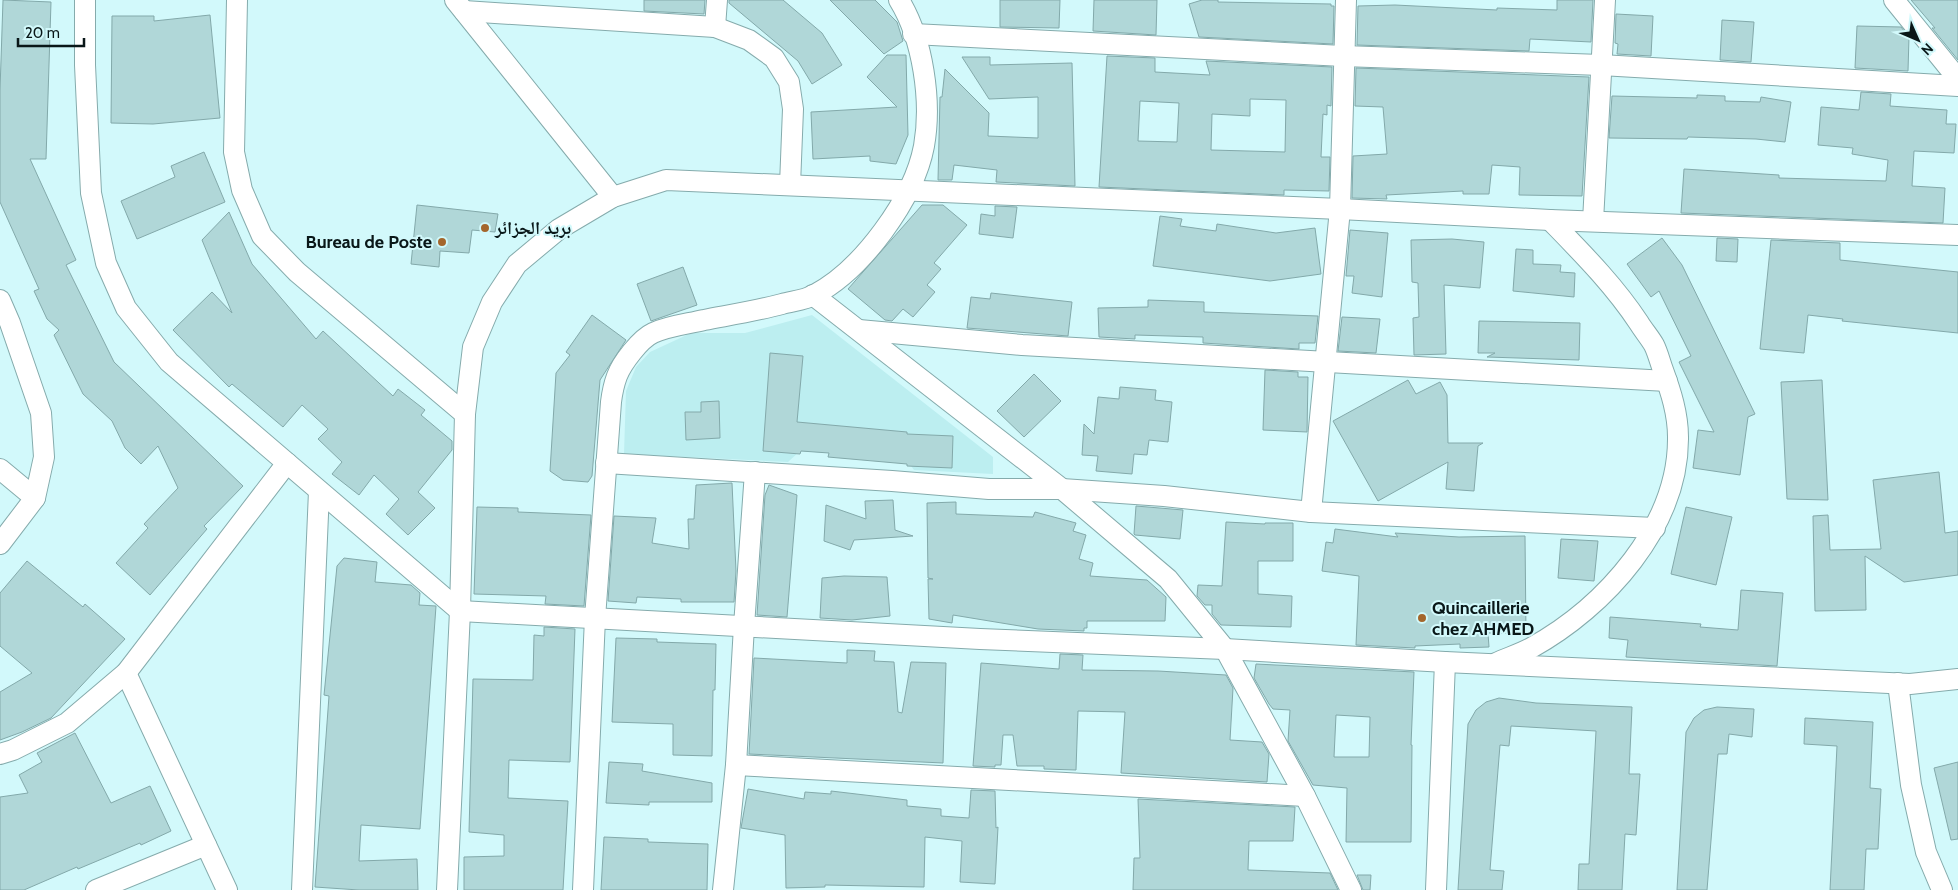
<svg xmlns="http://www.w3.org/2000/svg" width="1958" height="890" font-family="Cabin,'Noto Naskh Arabic',sans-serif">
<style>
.built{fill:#bceef0}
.building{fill:#b0d7d8;stroke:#83a9aa;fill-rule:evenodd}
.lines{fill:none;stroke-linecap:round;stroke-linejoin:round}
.street-casing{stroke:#85abac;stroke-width:22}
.street{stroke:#fff;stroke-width:20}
.poi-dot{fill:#a4662c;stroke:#d2f9fb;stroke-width:2}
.labels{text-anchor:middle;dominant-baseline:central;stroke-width:4;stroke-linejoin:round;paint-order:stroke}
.poi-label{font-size:18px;font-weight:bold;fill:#091718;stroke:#d2f9fb;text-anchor:start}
</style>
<rect width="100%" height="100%" fill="#d2f9fb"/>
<polygon class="built" points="812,315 993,457 993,474 914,470 906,459 800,451 788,462 624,454 626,391 636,367 650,352 691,333 745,333"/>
<g class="building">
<polygon points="3,0 51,2 46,159 30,159 76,260 66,265 114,362 243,486 204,526 207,529 150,595 116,563 148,528 144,524 178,488 158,446 141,464 125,448 112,421 83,394 54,335 59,330 47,319 34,291 39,289 0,202 0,90"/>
<polygon points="644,0 705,0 704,14 644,11"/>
<polygon points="729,0 783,0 822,33 842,65 812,84 798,61 729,3"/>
<polygon points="830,0 875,0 897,22 903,41 884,54"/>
<polygon points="1000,0 1060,0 1059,28 1000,27"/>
<polygon points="1094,0 1157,0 1156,35 1093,31"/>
<polygon points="1202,0 1218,0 1218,2 1331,4 1331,6 1334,6 1333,44 1199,37 1189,4"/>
<polygon points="1557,0 1593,0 1591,42 1530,39 1529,51 1357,45 1358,6 1395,5 1497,10 1497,8 1557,10"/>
<polygon points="1911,0 1958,0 1958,60 1932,28 1935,28"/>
<polygon points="1616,14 1653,16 1651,56 1617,54 1618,44 1615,43"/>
<polygon points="210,15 220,118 153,124 111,123 112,16 154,16 154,21"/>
<polygon points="1722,20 1754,22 1751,62 1720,60"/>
<polygon points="1857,26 1901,27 1909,37 1908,71 1855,68"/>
<polygon points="887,55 906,55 908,135 896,164 870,161 870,156 813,159 811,112 897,107 867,77"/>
<path d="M1107,56L1155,58V72L1210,75L1206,61L1332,67L1331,106L1327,105V115L1323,114L1321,157H1330L1329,191L1284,190V195L1099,187ZM1250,99L1286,100L1285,152L1211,150L1212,114L1250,116ZM1140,101L1179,103L1177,142L1138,141Z"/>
<polygon points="962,57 990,57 990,65 1072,63 1075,186 996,182 997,170 954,165 952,180 938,180 940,97 942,97 945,69 989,113 988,136 1038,138 1038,97 989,99"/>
<polygon points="1356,68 1589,77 1582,196 1519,195 1520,167 1492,165 1489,194 1463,194 1463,191 1386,195 1387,199 1352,198 1353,156 1387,154 1383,107 1355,106"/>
<polygon points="1861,92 1891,94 1890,106 1947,110 1946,124 1956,124 1954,153 1914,151 1912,186 1945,188 1943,223 1681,213 1684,169 1779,175 1779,178 1886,181 1888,160 1852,154 1853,148 1818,145 1821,107 1859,110"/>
<polygon points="1697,95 1725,96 1725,101 1760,102 1761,97 1791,102 1785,142 1756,139 1688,137 1687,139 1609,138 1612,96 1697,98"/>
<polygon points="204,152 225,202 137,239 121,201 175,177 171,166"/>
<polygon points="417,205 498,214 495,232 472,230 469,253 440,251 439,267 411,264"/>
<polygon points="922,205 943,205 967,225 934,263 941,269 927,285 935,292 913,317 903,309 892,321 885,320 848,289"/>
<polygon points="995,206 1017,207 1013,238 979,234 981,214 995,216"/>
<polygon points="229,212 252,264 316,339 323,331 393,396 398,389 425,410 421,415 452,441 452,450 418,492 435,508 408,535 386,514 399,499 374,475 359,495 332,474 342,462 318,439 328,429 302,405 283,427 232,384 229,387 173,330 212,292 232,313 202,240"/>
<polygon points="1160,216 1182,219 1180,226 1216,231 1217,224 1276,233 1315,228 1321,274 1270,281 1153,266"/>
<polygon points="1350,230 1388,233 1382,297 1352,293 1354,276 1346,276"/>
<polygon points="1662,238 1682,265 1755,414 1748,417 1740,475 1693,468 1698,430 1714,432 1679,362 1691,356 1659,291 1651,297 1627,264"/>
<polygon points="1717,238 1738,239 1737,262 1716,261"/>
<polygon points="1452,239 1484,242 1480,288 1444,285 1446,354 1414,355 1413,318 1419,317 1418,283 1412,282 1411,240"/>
<polygon points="1771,240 1840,243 1840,260 1958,272 1958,333 1842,321 1843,319 1808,315 1804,353 1760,349"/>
<polygon points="1516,249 1533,250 1533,264 1561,265 1560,272 1575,273 1574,297 1513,291"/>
<polygon points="683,267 697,305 651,321 637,284"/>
<polygon points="991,293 1072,302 1068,336 967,328 971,297 990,299"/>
<polygon points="1148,300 1204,302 1204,312 1318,316 1315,343 1299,343 1299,349 1203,343 1203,337 1135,335 1135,339 1099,337 1098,308 1148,307"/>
<polygon points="592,315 626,340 600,380 592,476 588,482 563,480 550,471 556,373 570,355 566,352"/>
<polygon points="1342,317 1380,319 1376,353 1338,351"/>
<polygon points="1479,321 1580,323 1579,360 1487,357 1495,353 1478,353"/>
<polygon points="770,353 803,356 797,422 907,432 907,434 953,436 952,468 907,466 907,464 828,457 829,453 801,451 800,454 763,451"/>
<polygon points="1265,370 1298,372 1298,377 1308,377 1307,432 1263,430"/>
<polygon points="1034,374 1061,401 1024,437 997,411"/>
<polygon points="1408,380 1416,394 1440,382 1447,395 1448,443 1483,443 1478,446 1474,491 1446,489 1448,462 1378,501 1333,421"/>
<polygon points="1822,380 1828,500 1787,499 1781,382"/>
<polygon points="1120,387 1156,390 1155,400 1172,402 1168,442 1149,440 1147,455 1134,454 1132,474 1096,471 1098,456 1082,455 1084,424 1094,434 1098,397 1119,399"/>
<polygon points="719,401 720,438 686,440 685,412 701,412 701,402"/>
<polygon points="1939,472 1945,533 1958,531 1958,575 1904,582 1865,556 1866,610 1815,611 1813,516 1828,515 1830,550 1881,549 1873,480"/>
<polygon points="732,483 736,571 734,602 681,602 681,599 637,597 636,603 608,601 614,516 656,518 652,543 689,549 688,519 694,519 696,485"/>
<polygon points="769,485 797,495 787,617 757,615 765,495"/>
<polygon points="893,500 895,530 913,536 854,540 850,550 824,541 826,505 866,519 865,501"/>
<polygon points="956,502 956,514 1033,517 1035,512 1076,523 1073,531 1086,535 1079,559 1093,563 1090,576 1147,580 1166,597 1165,621 1087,621 1087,628 1084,628 1084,631 1038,629 953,615 952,623 929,619 928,579 933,579 928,578 927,503"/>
<polygon points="1136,506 1183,510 1180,539 1135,535 1134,534"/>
<polygon points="477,507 518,508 518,512 591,515 584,606 545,604 546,596 474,594"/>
<polygon points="1686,507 1732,517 1716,585 1671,574"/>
<polygon points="1226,522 1265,524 1265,523 1293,523 1293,561 1258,561 1258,594 1292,596 1291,627 1221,625 1212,614 1212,605 1205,605 1197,596 1198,585 1222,586"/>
<polygon points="1335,529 1398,537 1395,533 1459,537 1525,536 1526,634 1488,633 1489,647 1460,648 1460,644 1415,646 1415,648 1356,645 1359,576 1322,571 1326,542 1333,543"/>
<polygon points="1561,539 1598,541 1594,581 1558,578"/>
<polygon points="344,558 377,562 375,582 411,585 420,593 419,605 436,606 420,829 361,825 359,861 417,859 418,890 359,890 315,887 329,696 324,695 337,566"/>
<polygon points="27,561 83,607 85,604 125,639 51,718 22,732 0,740 0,692 32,673 0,646 0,593"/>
<polygon points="844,576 887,577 890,616 852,620 820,618 822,578"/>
<polygon points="1741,590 1783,593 1777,666 1626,657 1628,640 1609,638 1610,617 1701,624 1700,627 1738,630"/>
<polygon points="544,627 575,629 570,762 509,760 508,798 568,801 563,890 464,890 464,857 504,856 504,835 469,832 473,679 533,680 534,635 544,636"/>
<polygon points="616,638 657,639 657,642 716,644 715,690 713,690 712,756 673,755 673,724 612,722"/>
<polygon points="847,650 875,651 874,661 894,662 898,712 902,713 911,662 946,663 943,763 749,754 754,658 847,663"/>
<polygon points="1060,654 1083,655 1082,670 1158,671 1226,675 1233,688 1230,740 1262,742 1269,754 1267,782 1121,773 1125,712 1078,711 1076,770 1044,769 1044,766 1017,766 1013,735 1003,735 1001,765 995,765 995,767 973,766 981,663 1059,669"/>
<path d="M1256,664L1414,672L1411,745H1412L1411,842H1346L1347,788L1313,785L1288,741L1290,710L1273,709L1269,704L1254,678ZM1336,715L1370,717L1369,757H1334Z"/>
<polygon points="1499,698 1536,703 1632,707 1629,774 1640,774 1636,835 1625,834 1622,890 1578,890 1579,864 1589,864 1596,731 1511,726 1509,746 1500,745 1490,870 1504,871 1502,890 1458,890 1468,724 1476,710 1486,702"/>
<polygon points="1717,707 1754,709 1752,737 1729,734 1727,754 1718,754 1707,890 1677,890 1686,732 1694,718 1704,710"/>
<polygon points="1805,718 1873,722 1870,788 1881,789 1878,849 1866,849 1864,890 1830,890 1837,746 1804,744"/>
<polygon points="75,733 111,803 150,786 171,831 141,845 140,843 78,869 77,867 24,890 0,890 0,797 28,793 19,775 42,762 37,753"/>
<polygon points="609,762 643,764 642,771 712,783 712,802 649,802 649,805 606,803"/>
<polygon points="1958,762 1958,839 1951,840 1934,768"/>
<polygon points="748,789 804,799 805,792 831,794 831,791 907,800 907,806 941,809 941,816 969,818 971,790 995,791 996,828 998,827 995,884 960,882 962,841 925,837 924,887 825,885 825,887 786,888 785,835 741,828"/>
<polygon points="1138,799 1295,807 1293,841 1249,841 1248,870 1330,873 1338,890 1133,890 1134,858 1140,858"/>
<polygon points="604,837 648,839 648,842 708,844 707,890 601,890"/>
<polygon points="1357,875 1371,875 1370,890 1363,890"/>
</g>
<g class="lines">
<defs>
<g id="street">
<polyline points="85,0 85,65 91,193 106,263 126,308 169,362 460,611 980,639 1225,649 1445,662 1910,684 1958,679"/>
<polyline points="237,0 234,152 242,190 262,236 297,272 465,414"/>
<polyline points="455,0 613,197"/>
<polyline points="1894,0 1958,79"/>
<polyline points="464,11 715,27 749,40 774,58 789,82 793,109 790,185"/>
<polyline points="715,27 717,0"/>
<polyline points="913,34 1343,56 1601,65 1958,86"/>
<polyline points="1593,221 1605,0"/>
<polyline points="813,295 1062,489 1168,579 1225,649 1305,796 1351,890"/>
<polyline points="0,300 10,323 41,413 44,457 35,498"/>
<polyline points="859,330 1022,345 1667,381"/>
<polyline points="606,463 892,481 989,489 1062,489 1164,496 1311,512 1655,528"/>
<polyline points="0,469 35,498 0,544"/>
<polyline points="1311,512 1340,209 1346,0"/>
<path d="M1496,663C1507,658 1520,654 1531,648C1605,607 1679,526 1678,437C1678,414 1671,392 1663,370C1660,362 1658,353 1654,345C1650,338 1644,331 1639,323C1614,285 1582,253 1550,220"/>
<polyline points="126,673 227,890"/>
<polyline points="1898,683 1911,785 1926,852 1942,890"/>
<polyline points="0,754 13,750 67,723 126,673 287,463"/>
<polyline points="736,765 1305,796"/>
<polyline points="96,890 206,845"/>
<polyline points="302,890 319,491"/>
<polyline points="447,890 460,611 465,414 473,347 492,302 517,264 559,229 613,197 666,180 1340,209 1550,220 1958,235"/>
<path d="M583,890L595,618L611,402C612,394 614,384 617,376C622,363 640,339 653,333C668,326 687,324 704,320C730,315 756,311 782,304C793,301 805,300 814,295C862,270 914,199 924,146C932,101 923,39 899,0"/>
<polyline points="723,890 736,765 744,626 755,472"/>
<polyline points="1436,890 1445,662"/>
</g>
</defs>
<use href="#street" class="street-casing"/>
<use href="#street" class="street"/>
</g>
<g class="poi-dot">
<circle cx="485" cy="228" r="5"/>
<circle cx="442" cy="242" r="5"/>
<circle cx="1422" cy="618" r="5"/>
</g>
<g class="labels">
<g class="poi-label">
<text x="495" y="228">بريد الجزائر</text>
<text x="432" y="242" text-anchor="end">Bureau de Poste</text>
<text x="1432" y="608">Quincaillerie<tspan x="1432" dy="21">chez AHMED</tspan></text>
</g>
</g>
<g transform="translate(1918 40) rotate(135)" stroke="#d2f9fb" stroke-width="4" paint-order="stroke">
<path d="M0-4L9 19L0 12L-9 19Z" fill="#091718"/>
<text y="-8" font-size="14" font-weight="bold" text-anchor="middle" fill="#091718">N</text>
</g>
<path d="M18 38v8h66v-8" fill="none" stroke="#091718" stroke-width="2.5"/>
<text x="25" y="38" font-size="15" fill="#091718" stroke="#d2f9fb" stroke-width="4" paint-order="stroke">20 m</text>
</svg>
